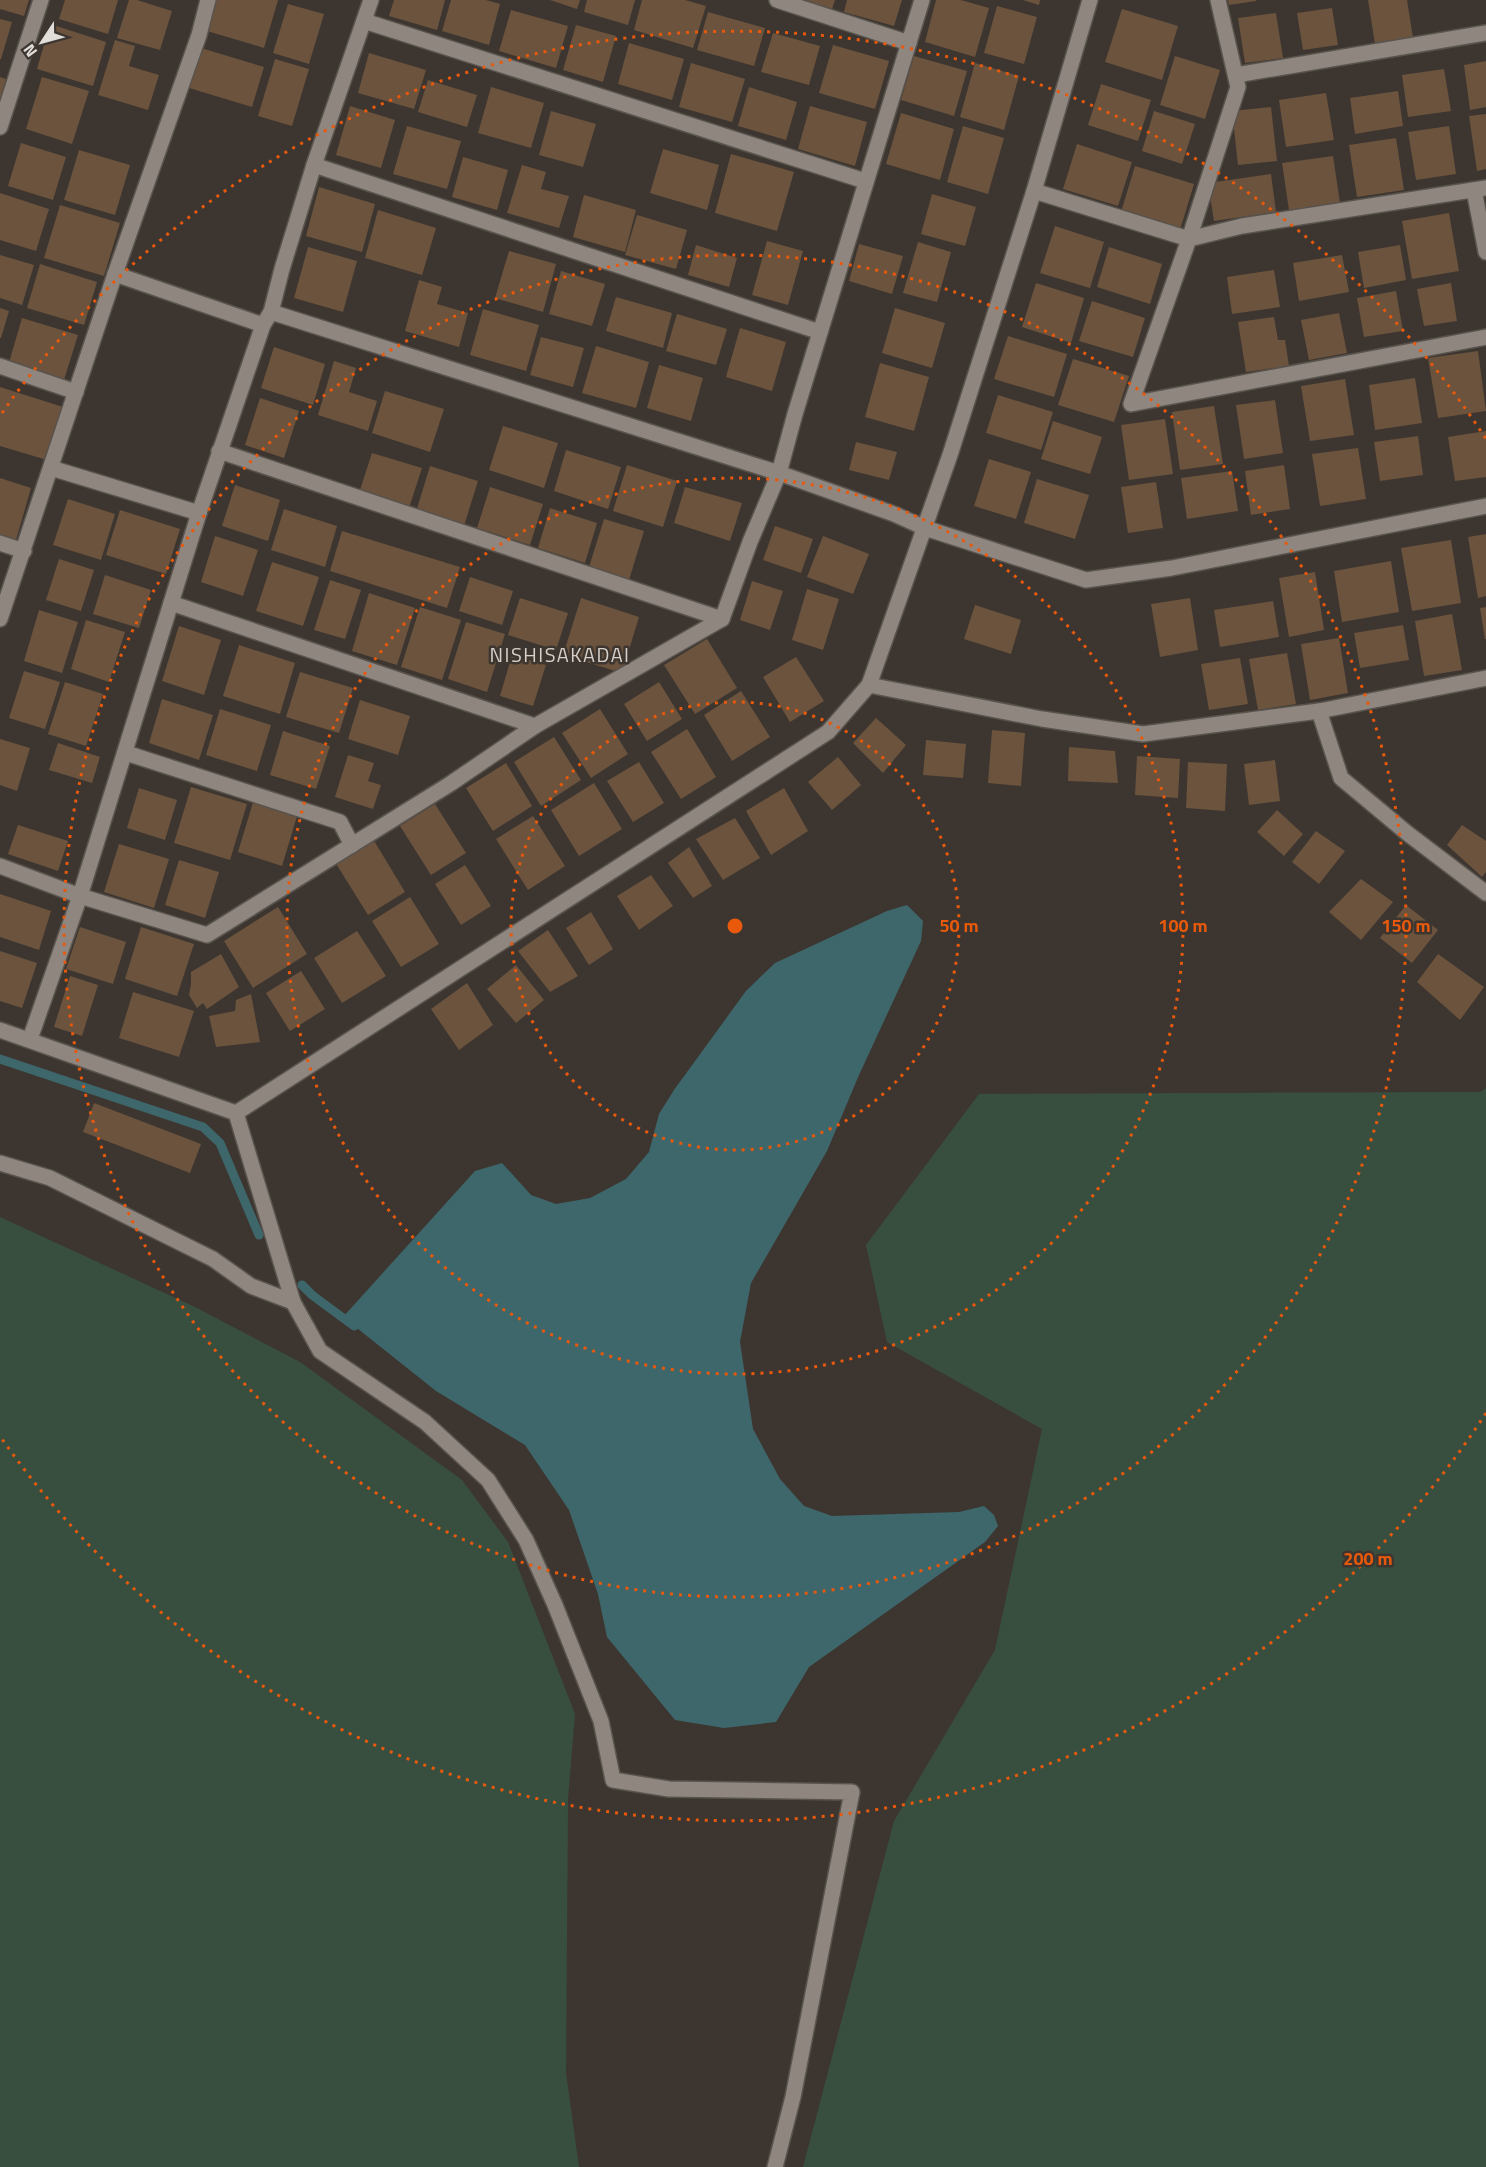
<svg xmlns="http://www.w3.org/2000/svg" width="1486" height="2167" font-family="'Titillium Web',sans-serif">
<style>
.green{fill:#384f3f}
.water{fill:#3e676b}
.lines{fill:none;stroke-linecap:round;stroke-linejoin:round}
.stream{stroke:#3e676b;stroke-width:9}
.building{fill:#6b533d}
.minor-casing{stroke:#59534e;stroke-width:18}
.tertiary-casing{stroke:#59534e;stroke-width:18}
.minor{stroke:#8e867f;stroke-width:15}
.tertiary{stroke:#8e867f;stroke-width:15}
.ring{fill:none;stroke:#e8590c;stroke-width:3;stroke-dasharray:3 6}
.labels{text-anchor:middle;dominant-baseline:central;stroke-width:5;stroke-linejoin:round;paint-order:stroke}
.quarter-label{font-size:20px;letter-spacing:1.5px;fill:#d8d0c8;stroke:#3d3630}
.centre{fill:#e8590c;stroke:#3d3630;stroke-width:3}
.ring-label{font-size:18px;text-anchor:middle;font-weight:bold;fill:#e8590c;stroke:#3d3630;stroke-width:5;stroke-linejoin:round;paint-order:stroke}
</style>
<rect width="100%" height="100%" fill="#3d3630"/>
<g class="green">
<polygon points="1486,1088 1486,2167 803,2167 894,1821 995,1650 1042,1429 887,1342 866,1245 979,1094 1480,1092"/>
<polygon points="0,1217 195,1307 300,1362 462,1480 508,1542 575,1714 568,1799 566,2073 579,2167 0,2167"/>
</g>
<polygon class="water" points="907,905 923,921 921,941 859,1075 827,1151 751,1283 740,1342 753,1429 780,1479 804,1506 832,1516 959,1512 984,1506 994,1515 998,1526 985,1542 809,1667 776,1722 724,1728 675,1720 607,1637 598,1594 569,1510 525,1445 436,1391 343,1317 475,1171 502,1163 531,1195 556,1204 590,1198 626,1179 649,1152 659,1114 674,1090 746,991 775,963 887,911"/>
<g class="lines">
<g class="stream">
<polyline points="0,1059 203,1127 220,1143 259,1235"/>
<polyline points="302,1285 312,1295 354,1326"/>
</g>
</g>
<g class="building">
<polygon points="0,0 29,0 24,16 0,9"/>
<polygon points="65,0 118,0 108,34 59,19"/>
<polygon points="129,0 137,0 172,11 160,50 117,38"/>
<polygon points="216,0 278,0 264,48 207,31"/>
<polygon points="394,0 445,0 437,30 389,16"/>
<polygon points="451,0 486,0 500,4 489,45 442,31"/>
<polygon points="550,0 580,0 577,9"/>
<polygon points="587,0 635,0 628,25 584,12"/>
<polygon points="642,0 685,0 706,6 693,48 634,30"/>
<polygon points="802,0 835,0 832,9"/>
<polygon points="847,0 902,0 894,26 844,12"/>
<polygon points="936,0 961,0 989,8 975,57 925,42"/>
<polygon points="1023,0 1040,0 1039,5"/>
<polygon points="1228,0 1256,0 1256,1 1229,5"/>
<polygon points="1368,0 1407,0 1414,44 1376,50"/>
<polygon points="288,4 324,14 309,64 273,53"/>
<polygon points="997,6 1037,17 1024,64 984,53"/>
<polygon points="1332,8 1338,45 1303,50 1297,13"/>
<polygon points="1122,9 1178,26 1162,80 1105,62"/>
<polygon points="511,10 568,26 556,68 499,51"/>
<polygon points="708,12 765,28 754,66 697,50"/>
<polygon points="1276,13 1283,58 1245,63 1238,18"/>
<polygon points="0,19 12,22 1,59 0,59"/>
<polygon points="50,24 106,42 93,86 37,69"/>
<polygon points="576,25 616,36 603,82 563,70"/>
<polygon points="773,33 820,46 809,85 761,72"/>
<polygon points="115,40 135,46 129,66 159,75 148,110 98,95"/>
<polygon points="629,43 684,59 672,100 618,84"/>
<polygon points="833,45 889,61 875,109 819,93"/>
<polygon points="201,48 264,67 252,107 189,88"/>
<polygon points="369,53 426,70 414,109 358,93"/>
<polygon points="914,56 967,71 954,116 901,100"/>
<polygon points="1175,56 1220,70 1205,119 1160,105"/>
<polygon points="275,59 309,69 292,126 258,116"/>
<polygon points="1486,61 1486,107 1470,110 1464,65"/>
<polygon points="691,63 745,79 732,122 679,107"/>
<polygon points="975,63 1019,76 1004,130 960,117"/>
<polygon points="1444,69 1451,111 1408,117 1402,75"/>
<polygon points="0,77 6,79 1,97 0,97"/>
<polygon points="42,77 89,91 72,144 26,129"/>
<polygon points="428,80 477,95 467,127 418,112"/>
<polygon points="1101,84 1151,100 1138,141 1088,125"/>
<polygon points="491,87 544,103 531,148 478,133"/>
<polygon points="749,87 797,102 786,140 738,126"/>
<polygon points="1398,91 1403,126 1355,134 1350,98"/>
<polygon points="1326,93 1334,140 1286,147 1279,100"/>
<polygon points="350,106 395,120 381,168 336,155"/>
<polygon points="810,106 867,122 855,166 798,149"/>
<polygon points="1271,107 1277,161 1238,165 1232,111"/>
<polygon points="551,111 596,124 583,167 539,155"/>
<polygon points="1154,111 1195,124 1182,164 1142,151"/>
<polygon points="901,113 954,129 940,180 886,164"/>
<polygon points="1486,114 1486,169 1477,171 1469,116"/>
<polygon points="407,126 461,141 447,189 393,174"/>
<polygon points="963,126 1004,138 988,194 947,182"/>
<polygon points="1449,126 1456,174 1416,180 1408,132"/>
<polygon points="1396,138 1404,190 1357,197 1349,145"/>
<polygon points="21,143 66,157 53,200 8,186"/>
<polygon points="1077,144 1132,162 1118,206 1063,189"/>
<polygon points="663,149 719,165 707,210 650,193"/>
<polygon points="79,150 130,165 115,215 64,200"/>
<polygon points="731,154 794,172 777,231 715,213"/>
<polygon points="1333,156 1340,203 1289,210 1282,163"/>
<polygon points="463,157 508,170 497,210 452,197"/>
<polygon points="522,165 546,172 541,189 569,196 559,228 507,213"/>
<polygon points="1135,166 1194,184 1180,230 1121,212"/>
<polygon points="1271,174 1276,212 1214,221 1208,183"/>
<polygon points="319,187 375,204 362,252 306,236"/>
<polygon points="0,193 49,209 36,251 0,240"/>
<polygon points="932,194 976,207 965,246 921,234"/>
<polygon points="584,195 636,210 625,252 573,237"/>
<polygon points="60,205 120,223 104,276 44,258"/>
<polygon points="378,210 436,228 422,275 365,258"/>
<polygon points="1449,213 1459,271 1412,279 1402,221"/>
<polygon points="637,215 687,230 676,269 625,255"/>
<polygon points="1055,226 1104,242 1090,288 1040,273"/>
<polygon points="767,241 803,251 788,305 752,295"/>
<polygon points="918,242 951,252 937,302 903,293"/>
<polygon points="859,244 903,256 892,294 849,281"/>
<polygon points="696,245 737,258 729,287 688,275"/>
<polygon points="1400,245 1406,280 1364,288 1358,252"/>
<polygon points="308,247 357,261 343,312 294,298"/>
<polygon points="1109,247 1162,264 1150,304 1097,287"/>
<polygon points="509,251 556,264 543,312 495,298"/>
<polygon points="0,255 34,265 22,305 0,298"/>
<polygon points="1342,255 1349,292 1299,301 1293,263"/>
<polygon points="40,264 97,282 84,325 27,308"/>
<polygon points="1274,270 1280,307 1232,314 1227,277"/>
<polygon points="561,271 605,284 592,326 549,314"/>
<polygon points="419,280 442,287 437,304 468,313 459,347 405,331"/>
<polygon points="1036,283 1084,298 1071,343 1022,327"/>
<polygon points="1451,283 1457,321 1424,326 1417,289"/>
<polygon points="1396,291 1403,331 1364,337 1357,298"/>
<polygon points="616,297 672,313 663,348 606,331"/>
<polygon points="1092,301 1145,318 1133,357 1079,341"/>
<polygon points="0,308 9,311 1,338 0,338"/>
<polygon points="895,308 945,323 932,368 882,353"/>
<polygon points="483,309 539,325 526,371 470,355"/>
<polygon points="1339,313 1347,353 1309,360 1301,320"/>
<polygon points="677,314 727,329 716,365 666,351"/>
<polygon points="1274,317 1278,340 1285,340 1289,366 1246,372 1238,322"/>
<polygon points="22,318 78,335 63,383 8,366"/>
<polygon points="740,328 786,342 772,391 726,377"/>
<polygon points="1008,336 1067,354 1054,397 994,379"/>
<polygon points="541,337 584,348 573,387 530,375"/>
<polygon points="596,346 649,362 636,408 582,393"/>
<polygon points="274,347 325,364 313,405 261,388"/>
<polygon points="1478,351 1486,411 1438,418 1428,358"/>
<polygon points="1073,359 1129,376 1114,422 1058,405"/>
<polygon points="334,361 356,368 349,392 377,401 368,431 318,415"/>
<polygon points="880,363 929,377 914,431 865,417"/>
<polygon points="659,365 703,378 691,421 647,408"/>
<polygon points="1415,378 1422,423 1375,430 1369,385"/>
<polygon points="1345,379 1354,435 1310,441 1301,386"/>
<polygon points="0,387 63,407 47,460 0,446"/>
<polygon points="385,391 444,409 430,452 372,433"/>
<polygon points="998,395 1053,412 1041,450 986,433"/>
<polygon points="260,398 299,411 284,458 245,445"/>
<polygon points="1275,400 1283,453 1244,459 1236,405"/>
<polygon points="1214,406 1223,464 1180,470 1172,412"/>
<polygon points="1165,419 1173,474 1129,480 1121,425"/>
<polygon points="1053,421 1102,437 1090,474 1041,459"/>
<polygon points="503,426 558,443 544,488 489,470"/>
<polygon points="1486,431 1486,477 1455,481 1448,437"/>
<polygon points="1418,436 1423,475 1380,481 1374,442"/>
<polygon points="856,442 897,452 889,480 849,470"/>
<polygon points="1358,448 1366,499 1320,506 1312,454"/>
<polygon points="566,450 621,467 608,509 554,491"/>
<polygon points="372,453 422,468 409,508 359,493"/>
<polygon points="989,459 1031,472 1016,519 974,506"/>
<polygon points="627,465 677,481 663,527 613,511"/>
<polygon points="1284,465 1290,509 1251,515 1245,471"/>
<polygon points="430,466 478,481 464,526 416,512"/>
<polygon points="1232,471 1238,511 1187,519 1181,478"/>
<polygon points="0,478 31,488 16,540 0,535"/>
<polygon points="1037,479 1089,495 1075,539 1024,523"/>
<polygon points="1156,482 1163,528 1128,533 1121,487"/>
<polygon points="235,485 280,500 268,541 222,526"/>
<polygon points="490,487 543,504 530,545 477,528"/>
<polygon points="685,487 742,503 730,541 674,523"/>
<polygon points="68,499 115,514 101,560 53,545"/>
<polygon points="550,508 597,523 585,563 538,548"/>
<polygon points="284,509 337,526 325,567 271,550"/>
<polygon points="120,510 180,529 166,574 106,555"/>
<polygon points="604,519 644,531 629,580 589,567"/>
<polygon points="775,526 813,539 801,573 763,560"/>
<polygon points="342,531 460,567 447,608 330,571"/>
<polygon points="1486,534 1486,596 1478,598 1468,537"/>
<polygon points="215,536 258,550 243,596 201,582"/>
<polygon points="823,536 869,554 853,594 807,577"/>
<polygon points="1451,540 1461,603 1412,611 1401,548"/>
<polygon points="59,559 94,570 81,611 46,600"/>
<polygon points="1391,561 1399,612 1342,622 1334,571"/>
<polygon points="272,562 319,577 303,626 256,611"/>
<polygon points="1315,572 1324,630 1289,637 1279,578"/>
<polygon points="105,575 151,590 139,628 93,614"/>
<polygon points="470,577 513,591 502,625 459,611"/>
<polygon points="330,580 361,590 345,639 314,630"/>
<polygon points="752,581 783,591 770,630 740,620"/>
<polygon points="807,589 839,599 823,650 792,640"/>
<polygon points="369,593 415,608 397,665 352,651"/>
<polygon points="520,598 568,613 556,650 508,635"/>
<polygon points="581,598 639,617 622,673 563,655"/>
<polygon points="1190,598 1198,650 1160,657 1151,604"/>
<polygon points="1273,601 1279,637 1220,647 1214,610"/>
<polygon points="975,605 1021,620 1011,654 964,639"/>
<polygon points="420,607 461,620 442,680 401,667"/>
<polygon points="1486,607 1486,639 1485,639 1480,608"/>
<polygon points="39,610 78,622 62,673 24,661"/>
<polygon points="1452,614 1462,670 1424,676 1415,621"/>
<polygon points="86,620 125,632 109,682 71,669"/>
<polygon points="466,622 505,634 487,692 448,679"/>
<polygon points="1403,625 1409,660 1360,668 1354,633"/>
<polygon points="179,626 221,640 204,695 162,681"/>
<polygon points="1339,638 1348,693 1310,700 1301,644"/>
<polygon points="707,639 737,688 695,714 664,665"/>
<polygon points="239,645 295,663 280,714 223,696"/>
<polygon points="1287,653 1296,704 1258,710 1249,659"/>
<polygon points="512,655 546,665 533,706 500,696"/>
<polygon points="796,657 824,701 790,722 763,677"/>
<polygon points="1240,658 1248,704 1209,710 1201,664"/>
<polygon points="24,671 60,682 45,729 9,718"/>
<polygon points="300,672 353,688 339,733 286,717"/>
<polygon points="65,682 103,694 86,746 48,734"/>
<polygon points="659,682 682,719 647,741 624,704"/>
<polygon points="741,691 770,737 732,761 704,715"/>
<polygon points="162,699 213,715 199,760 149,743"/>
<polygon points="360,700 410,716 398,755 348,739"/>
<polygon points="220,709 271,725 257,771 206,755"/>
<polygon points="600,709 628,754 591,778 562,733"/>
<polygon points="876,718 906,745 883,773 853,743"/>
<polygon points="687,729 716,777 681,799 651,752"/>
<polygon points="992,730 1025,733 1021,786 988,783"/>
<polygon points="283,731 330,746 316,789 270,775"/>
<polygon points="554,737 581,780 541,806 514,762"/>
<polygon points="0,739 30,748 17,791 0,785"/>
<polygon points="926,740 966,744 963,778 923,775"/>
<polygon points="58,743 100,757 92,783 49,770"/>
<polygon points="1069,747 1115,751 1118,783 1068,781"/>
<polygon points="348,755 374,763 368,781 381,785 373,809 335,797"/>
<polygon points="1137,756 1180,759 1178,798 1135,795"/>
<polygon points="838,757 861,785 832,810 808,782"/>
<polygon points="1275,760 1280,801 1249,805 1244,764"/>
<polygon points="639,762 664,803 633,822 607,781"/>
<polygon points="1188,762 1227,764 1225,811 1186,808"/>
<polygon points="506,763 532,806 493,831 466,788"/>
<polygon points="594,783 622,829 579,856 551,810"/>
<polygon points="191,787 247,804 230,860 174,843"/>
<polygon points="139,788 177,800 165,840 127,828"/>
<polygon points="784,788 808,831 771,855 746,811"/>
<polygon points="254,799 298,813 282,866 238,852"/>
<polygon points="435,804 466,853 431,875 400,826"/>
<polygon points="1277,810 1303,834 1284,856 1257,832"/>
<polygon points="533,816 565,866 528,890 496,839"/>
<polygon points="735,818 760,858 723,880 696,839"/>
<polygon points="18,825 68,841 58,871 8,854"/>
<polygon points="1462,825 1486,841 1486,872 1482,877 1447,845"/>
<polygon points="1316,831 1345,851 1319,884 1292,862"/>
<polygon points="373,839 405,892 368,915 335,862"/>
<polygon points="119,844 169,859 154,908 104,892"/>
<polygon points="689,847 712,886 693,898 668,863"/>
<polygon points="179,860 219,872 205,918 165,905"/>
<polygon points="465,865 491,906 461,925 435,884"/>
<polygon points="651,875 673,906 639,930 617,896"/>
<polygon points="1361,879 1393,902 1361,940 1329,912"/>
<polygon points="0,894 51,911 39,950 0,937"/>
<polygon points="410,897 439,944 401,967 372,921"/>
<polygon points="1406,905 1438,930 1412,963 1380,938"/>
<polygon points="278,907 307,954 253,988 224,941"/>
<polygon points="591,912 613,949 589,965 566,928"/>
<polygon points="80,927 126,942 113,984 66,969"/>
<polygon points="141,927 194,944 177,996 125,979"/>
<polygon points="548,930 578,976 550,992 518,951"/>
<polygon points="357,931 386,976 342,1003 314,958"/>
<polygon points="0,951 37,963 22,1008 0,1001"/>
<polygon points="221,954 239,987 207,1009 203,1003 197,1008 189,995 191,984 191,972"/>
<polygon points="1438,954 1484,987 1460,1020 1417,982"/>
<polygon points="516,965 544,1000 516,1023 487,989"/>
<polygon points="301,971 325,1009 290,1031 266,993"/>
<polygon points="70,976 98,985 82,1036 54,1027"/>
<polygon points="467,983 493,1025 459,1050 431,1009"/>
<polygon points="133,992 194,1011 179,1057 119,1038"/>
<polygon points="251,994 260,1042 216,1047 209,1016 235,1011 236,1000"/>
<polygon points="94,1103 201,1144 190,1173 83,1132"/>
</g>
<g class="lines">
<defs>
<g id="minor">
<polyline points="777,0 909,43"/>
<polyline points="1218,0 1238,87 1189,239 1131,404 1486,337"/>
<polyline points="364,21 865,181"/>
<polyline points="1236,75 1486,33"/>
<polyline points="0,127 41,0"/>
<polyline points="314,165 820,332"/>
<polyline points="1474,190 1486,252"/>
<polyline points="1034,191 1189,239 1242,226 1486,188"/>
<polyline points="115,274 263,325"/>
<polyline points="0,366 76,392"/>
<polyline points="219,451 722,619"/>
<polyline points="51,468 199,513"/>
<polyline points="0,543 24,551"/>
<polyline points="171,603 535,726"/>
<polyline points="0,619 115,274 199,35 208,0"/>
<polyline points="869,685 1042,719 1143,734 1319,711 1486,678"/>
<polyline points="1319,711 1341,778 1407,833 1486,893"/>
<polyline points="126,753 340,822 352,845"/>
<polyline points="0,866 80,896 207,935 450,784 535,726 722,619 750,542 779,473 795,414 922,0"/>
<polyline points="30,1039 80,896 199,513 263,325 271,312 282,269 314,165 371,0"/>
<polyline points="236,1113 293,1302 320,1351 425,1422 488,1480 526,1540 555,1605 601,1721 613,1780 669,1789 852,1792 793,2097 775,2167"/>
<polyline points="0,1163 50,1178 213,1259 251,1286 293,1302"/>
</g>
<g id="tertiary">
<polyline points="271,312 779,473 894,514 925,528 1086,580 1172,568 1486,506"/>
<polyline points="0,1030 236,1113 828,732 869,685 950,455 1034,191 1090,0"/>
</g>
</defs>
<use href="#minor" class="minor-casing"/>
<use href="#tertiary" class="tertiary-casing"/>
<use href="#minor" class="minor"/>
<use href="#tertiary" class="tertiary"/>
</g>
<g class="ring">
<circle cx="735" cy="926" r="224"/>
<circle cx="735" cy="926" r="448"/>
<circle cx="735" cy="926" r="671"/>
<path d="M1486 1413A895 895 0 0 1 2 1439M2 413A895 895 0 0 1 1486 439"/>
</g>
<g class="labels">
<g class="quarter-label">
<text x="560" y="654">NISHISAKADAI</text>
</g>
</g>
<circle cx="735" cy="926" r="9" class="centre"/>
<g class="ring-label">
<text x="959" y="932">50 m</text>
<text x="1183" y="932">100 m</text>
<text x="1406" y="932">150 m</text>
<text x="1368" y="1565">200 m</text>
</g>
<g transform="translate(42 42) rotate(234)" stroke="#3d3630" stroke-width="4.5" paint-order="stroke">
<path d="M0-4.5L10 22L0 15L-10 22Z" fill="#e1ddd9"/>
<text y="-9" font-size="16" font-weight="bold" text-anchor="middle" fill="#e1ddd9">N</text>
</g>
</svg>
